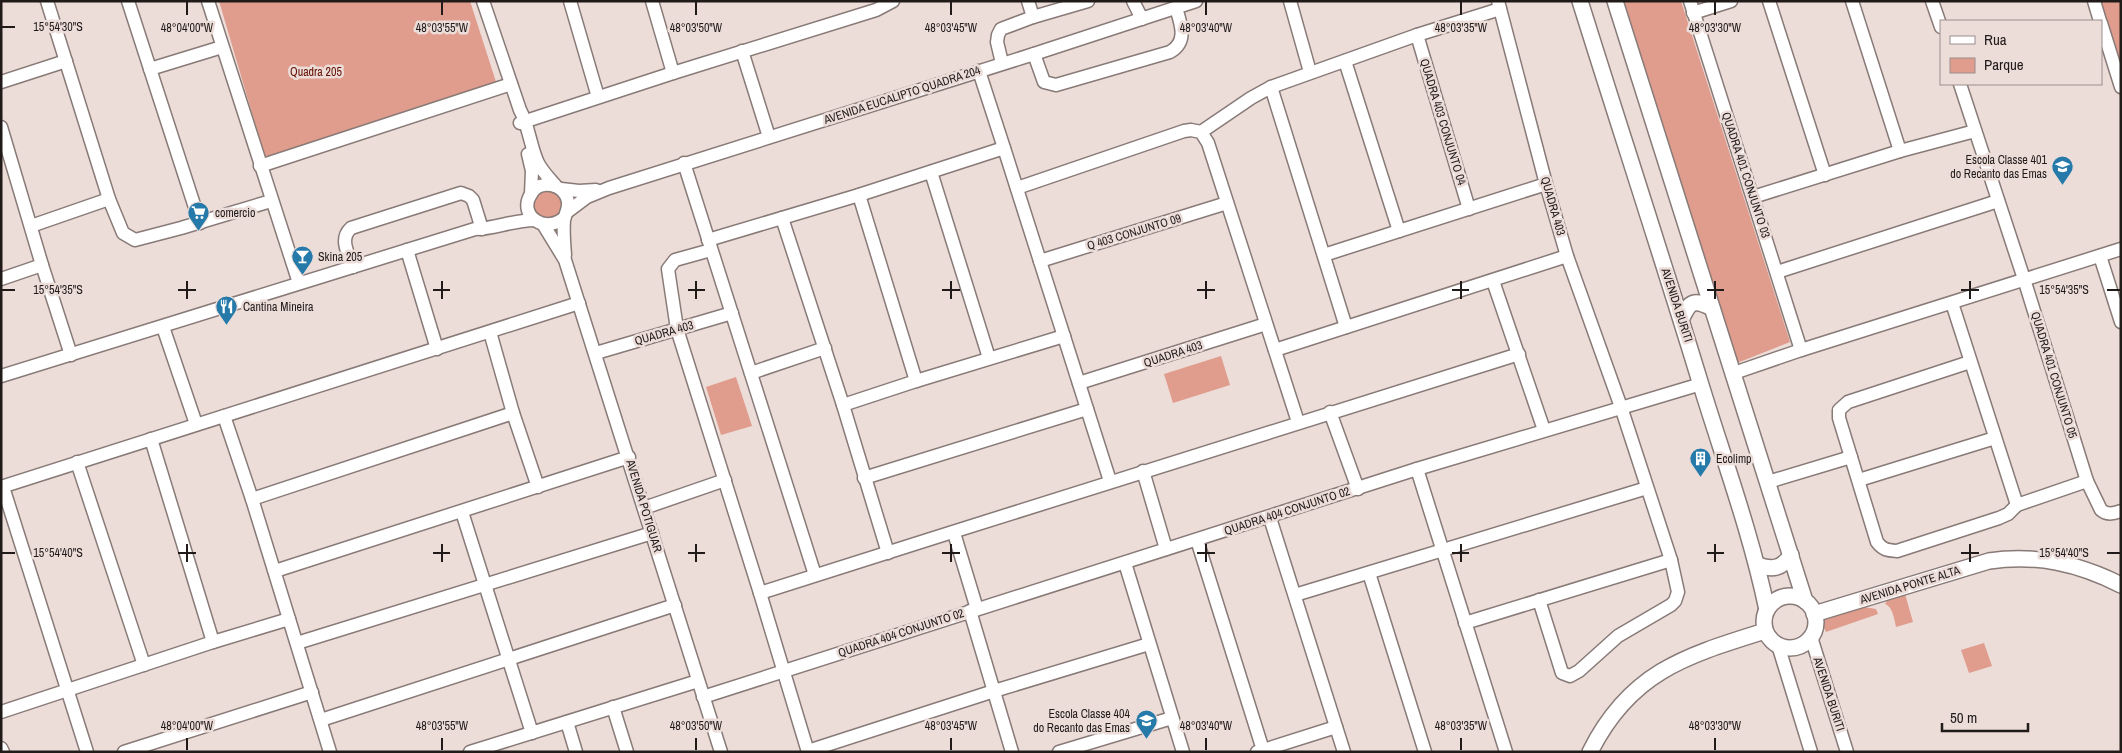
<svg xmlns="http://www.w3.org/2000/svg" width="2122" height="753" font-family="'Archivo Narrow',sans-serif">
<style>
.green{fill:#e09c8c}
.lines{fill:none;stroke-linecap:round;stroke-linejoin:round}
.minor-casing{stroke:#887a77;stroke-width:15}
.major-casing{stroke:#887a77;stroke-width:18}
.minor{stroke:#fff;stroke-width:12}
.major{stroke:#fff;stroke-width:15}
.ticks{fill:none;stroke:#201a19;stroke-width:2}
.labels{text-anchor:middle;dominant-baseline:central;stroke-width:5;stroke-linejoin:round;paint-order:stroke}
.park-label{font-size:12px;fill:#620e00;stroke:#ecddd9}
.street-label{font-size:12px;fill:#201a19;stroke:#ecddd9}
.poi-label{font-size:12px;fill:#201a19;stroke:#ecddd9;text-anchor:start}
.ticks-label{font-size:12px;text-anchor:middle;fill:#201a19;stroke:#ecddd9;stroke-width:5;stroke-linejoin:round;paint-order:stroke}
</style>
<rect width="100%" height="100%" fill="#ecddd9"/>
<g class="green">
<polygon points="219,1 470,1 496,82 267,164"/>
<polygon points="1624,1 1681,1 1790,342 1737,363"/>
<polygon points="2098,1 2121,1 2121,75"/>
<polygon points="549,188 563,197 562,215 544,221 532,210 536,194"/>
<polygon points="1221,356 1230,385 1173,403 1164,374"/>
<polygon points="736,377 752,426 721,435 706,387"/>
<path d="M1905,594L1913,622L1896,627C1894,619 1893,607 1885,604L1888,599Z"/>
<polygon points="1864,607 1876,609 1878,614 1826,632 1821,620"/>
<polygon points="1984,643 1992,666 1969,673 1961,650"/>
</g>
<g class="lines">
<defs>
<g id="minor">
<polyline points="47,1 109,199 123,233 135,240 181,228 271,201"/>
<polyline points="128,1 200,223"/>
<polyline points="208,1 299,283"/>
<path d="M483,1L520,110C529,126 530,146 538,163C542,171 549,178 555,185"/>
<polyline points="570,1 598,97"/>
<polyline points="652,1 673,73"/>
<polyline points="1028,1 1033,17"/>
<polyline points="1133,1 1142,19"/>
<polyline points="1290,1 1310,72"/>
<polyline points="1498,1 1546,184 1567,256 1621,407 1671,560 1678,592 1675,601 1671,605 1618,636 1579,671 1570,676 1562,673 1539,600"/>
<polyline points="1690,1 1801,350"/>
<polyline points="1769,1 1825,175"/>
<polyline points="1852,1 1900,151"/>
<polyline points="1932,1 1941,27"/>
<polyline points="2094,1 2100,21"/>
<polyline points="1693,13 1731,1"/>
<polyline points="2101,23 2121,87"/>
<polyline points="1417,35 1469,209"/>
<polyline points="742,51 769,137"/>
<path d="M1034,54L1044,82L1056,85L1170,52C1188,42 1181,24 1176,8"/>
<polyline points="1345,61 1399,231"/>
<polyline points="1002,63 997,42 998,35 1001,29 1033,17 1088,1"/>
<polyline points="150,69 222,47"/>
<polyline points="979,71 1004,148"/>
<polyline points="1,82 66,61"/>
<path d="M1960,84L2024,279L2087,481L2101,510C2107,515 2113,514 2121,511"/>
<polyline points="1271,87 1346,327"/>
<polyline points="520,123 673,73 876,10 893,1"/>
<polyline points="1,127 42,265 71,355"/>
<polyline points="1201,132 1251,98 1271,87 1417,35 1500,9"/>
<polyline points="528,154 532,171 531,194"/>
<polyline points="684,163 815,575"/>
<polyline points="260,166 511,84"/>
<polyline points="931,172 989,358"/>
<polyline points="1017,188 1184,131 1191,130 1201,132 1208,143 1298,422"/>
<polyline points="561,189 579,191 596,190"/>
<polyline points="859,195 916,381"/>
<polyline points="1753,197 1900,151 1975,131"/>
<polyline points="567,212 587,197 609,188 1034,54 1196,1"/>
<path d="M565,217C546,235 517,216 531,194C540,178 565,184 568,202C569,209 565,214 564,220C563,232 564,243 565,255"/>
<polyline points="782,218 843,405 888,553"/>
<polyline points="543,224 565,260 721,752"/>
<polyline points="31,226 109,199"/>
<polyline points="708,240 859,195 1004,148 1110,481"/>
<polyline points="407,250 437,349"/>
<polyline points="711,250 675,260 668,269 677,329 760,593 808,752"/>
<polyline points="1324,255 1546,184"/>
<polyline points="2100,256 2121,322"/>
<polyline points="1040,261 1227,203"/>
<path d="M353,267C348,253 339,239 351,228L461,193L469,196L473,200L482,229"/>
<polyline points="1777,272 1998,201"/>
<polyline points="1,279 42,265"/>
<polyline points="1493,281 1544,430"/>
<polyline points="1952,303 2017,505"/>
<polyline points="163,327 196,424"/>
<polyline points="490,332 513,413 538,487"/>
<polyline points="1275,350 1567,256"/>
<polyline points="596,353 732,313"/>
<path d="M1970,362L1848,402L1839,410V418L1877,542C1883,550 1887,550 1897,551L1999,518L2008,514L2017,505L2087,481"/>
<polyline points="751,373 825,348"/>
<polyline points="1734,373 1801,350 2121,249"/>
<path d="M1,376L475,229C495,229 513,220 535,220"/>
<polyline points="1079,383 1266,324"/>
<polyline points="843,405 916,381 1064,336"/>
<polyline points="1330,412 1358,489"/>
<polyline points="224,416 252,499 330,752"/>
<polyline points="151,439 213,642"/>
<polyline points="77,462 144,665"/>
<polyline points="1417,469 1506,752"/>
<polyline points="1143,471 1166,549"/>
<polyline points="864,478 1087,409"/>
<polyline points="1859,480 1995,438"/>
<polyline points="1768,482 1851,457"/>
<polyline points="1,487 579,303"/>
<polyline points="3,487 87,752"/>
<polyline points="252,499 513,413"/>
<polyline points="644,508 725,480"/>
<polyline points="462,512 532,733"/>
<polyline points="1270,518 1344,752"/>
<polyline points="954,533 977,609"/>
<polyline points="1197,540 1263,750"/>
<polyline points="1125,563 1183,752"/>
<polyline points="275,571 629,457"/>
<polyline points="1369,573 1425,752"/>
<path d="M760,593C1013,513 1266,432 1519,354"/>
<polyline points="1295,595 1647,488"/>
<polyline points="970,611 1012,752"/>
<polyline points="1465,623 1671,560"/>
<polyline points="1811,637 1847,752"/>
<polyline points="297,643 652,533"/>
<polyline points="1778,645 1811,752"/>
<polyline points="703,697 1417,469 1701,384"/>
<polyline points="613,707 627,752"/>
<polyline points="1,712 213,642 289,619"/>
<polyline points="321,720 675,605"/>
<polyline points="567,722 576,752"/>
<polyline points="1,748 3,752"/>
<polyline points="808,751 994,691 1149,644"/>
<polyline points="124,752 312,692"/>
<polyline points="470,752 698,681"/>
<polyline points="1059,752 1172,718"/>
<polyline points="1257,752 1336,727"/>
</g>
<g id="major">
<path d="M1580,1C1620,129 1662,257 1701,385C1724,460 1751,533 1767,610"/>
<polyline points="1615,1 1805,601"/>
<path d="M1682,318C1690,301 1694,299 1712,308"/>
<path d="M1758,565C1772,570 1782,569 1791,555"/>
<circle cx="1790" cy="622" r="26"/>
<path d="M1814,614L1989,561C2036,554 2078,563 2121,585"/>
<path d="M1590,752C1630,672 1685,656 1765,631"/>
</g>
</defs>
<use href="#minor" class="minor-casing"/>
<use href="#major" class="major-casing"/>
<use href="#minor" class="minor"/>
<use href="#major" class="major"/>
</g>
<path class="ticks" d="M187,2V15M442,2V15M696,2V15M951,2V15M1206,2V15M1461,2V15M1715,2V15M2,27H15M187,281V299M442,281V299M696,281V299M951,281V299M1206,281V299M1461,281V299M1715,281V299M1970,281V299M2,290H15M178,290H196M433,290H450M688,290H705M942,290H960M1197,290H1215M1452,290H1469M1707,290H1724M1961,290H1979M2107,290H2120M187,544V562M442,544V562M696,544V562M951,544V562M1206,544V562M1461,544V562M1715,544V562M1970,544V562M2,553H15M178,553H196M433,553H450M688,553H705M942,553H960M1197,553H1215M1452,553H1469M1707,553H1724M1961,553H1979M2107,553H2120M187,738V750M442,738V750M696,738V750M951,738V750M1206,738V750M1461,738V750M1715,738V750"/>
<defs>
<symbol id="school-pin" viewBox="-11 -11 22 30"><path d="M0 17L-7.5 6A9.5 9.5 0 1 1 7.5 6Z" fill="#257aaa" stroke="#ecddd9"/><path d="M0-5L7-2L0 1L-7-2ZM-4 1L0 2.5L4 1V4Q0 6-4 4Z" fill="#fff"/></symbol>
<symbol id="supermarket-pin" viewBox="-11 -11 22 30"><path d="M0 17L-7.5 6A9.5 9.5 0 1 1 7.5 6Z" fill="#257aaa" stroke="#ecddd9"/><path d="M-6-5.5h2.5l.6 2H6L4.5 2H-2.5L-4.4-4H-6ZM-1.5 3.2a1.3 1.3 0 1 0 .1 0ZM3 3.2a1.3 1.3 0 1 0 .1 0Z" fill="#fff"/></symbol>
<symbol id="bar-pin" viewBox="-11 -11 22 30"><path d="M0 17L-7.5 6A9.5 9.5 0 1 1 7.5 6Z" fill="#257aaa" stroke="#ecddd9"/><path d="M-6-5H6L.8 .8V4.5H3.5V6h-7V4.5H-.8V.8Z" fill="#fff"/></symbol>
<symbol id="restaurant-pin" viewBox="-11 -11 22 30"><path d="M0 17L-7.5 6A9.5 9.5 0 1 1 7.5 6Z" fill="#257aaa" stroke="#ecddd9"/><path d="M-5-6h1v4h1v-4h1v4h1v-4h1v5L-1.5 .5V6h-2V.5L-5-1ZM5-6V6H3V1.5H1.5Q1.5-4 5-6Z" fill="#fff"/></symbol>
<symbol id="building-pin" viewBox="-11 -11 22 30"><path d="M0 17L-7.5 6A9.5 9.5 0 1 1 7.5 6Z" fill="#257aaa" stroke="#ecddd9"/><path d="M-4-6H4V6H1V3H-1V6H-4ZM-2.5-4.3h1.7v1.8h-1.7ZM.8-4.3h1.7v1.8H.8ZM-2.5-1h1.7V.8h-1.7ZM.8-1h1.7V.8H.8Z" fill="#fff"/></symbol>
</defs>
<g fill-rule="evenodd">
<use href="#school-pin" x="2050" y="154" width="25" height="34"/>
<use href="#supermarket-pin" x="186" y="200" width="25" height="34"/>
<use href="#bar-pin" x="290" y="244" width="25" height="34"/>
<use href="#restaurant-pin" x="214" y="294" width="25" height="34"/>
<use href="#building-pin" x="1688" y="446" width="25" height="34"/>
<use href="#school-pin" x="1134" y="708" width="25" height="34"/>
</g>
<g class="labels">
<g class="park-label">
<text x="316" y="72">Quadra 205</text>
</g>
<g class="street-label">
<text transform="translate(902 95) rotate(-18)">AVENIDA EUCALIPTO QUADRA 204</text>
<text transform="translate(1443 122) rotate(73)">QUADRA 403 CONJUNTO 04</text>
<text transform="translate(1746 175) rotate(72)">QUADRA 401 CONJUNTO 03</text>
<text transform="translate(1553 206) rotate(74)">QUADRA 403</text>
<text transform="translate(1134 232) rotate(-17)">Q 403 CONJUNTO 09</text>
<text transform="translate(1677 305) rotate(72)">AVENIDA BURITI</text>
<text transform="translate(664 333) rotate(-16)">QUADRA 403</text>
<text transform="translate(1173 354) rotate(-18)">QUADRA 403</text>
<text transform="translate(2054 375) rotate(73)">QUADRA 401 CONJUNTO 05</text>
<text transform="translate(644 506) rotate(73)">AVENIDA POTIGUAR</text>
<text transform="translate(1287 511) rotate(-18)">QUADRA 404 CONJUNTO 02</text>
<text transform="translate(1910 585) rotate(-17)">AVENIDA PONTE ALTA</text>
<text transform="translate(901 633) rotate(-18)">QUADRA 404 CONJUNTO 02</text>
<text transform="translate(1829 694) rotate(72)">AVENIDA BURITI</text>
</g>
<g class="poi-label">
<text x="2047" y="160" text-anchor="end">Escola Classe 401<tspan x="2047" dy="14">do Recanto das Emas</tspan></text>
<text x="215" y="213">comercio</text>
<text x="318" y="257">Skina 205</text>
<text x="243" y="307">Cantina Mineira</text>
<text x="1716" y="459">Ecolimp</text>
<text x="1130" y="714" text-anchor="end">Escola Classe 404<tspan x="1130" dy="14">do Recanto das Emas</tspan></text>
</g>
</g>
<g class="ticks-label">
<text x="58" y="31">15°54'30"S</text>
<text x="187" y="32">48°04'00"W</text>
<text x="442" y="32">48°03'55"W</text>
<text x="696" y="32">48°03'50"W</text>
<text x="951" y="32">48°03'45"W</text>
<text x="1206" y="32">48°03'40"W</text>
<text x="1461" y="32">48°03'35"W</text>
<text x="1715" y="32">48°03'30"W</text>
<text x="58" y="294">15°54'35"S</text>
<text x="2064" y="294">15°54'35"S</text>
<text x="58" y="557">15°54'40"S</text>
<text x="2064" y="557">15°54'40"S</text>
<text x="187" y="730">48°04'00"W</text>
<text x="442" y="730">48°03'55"W</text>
<text x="696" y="730">48°03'50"W</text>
<text x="951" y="730">48°03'45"W</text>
<text x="1206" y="730">48°03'40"W</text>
<text x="1461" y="730">48°03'35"W</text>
<text x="1715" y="730">48°03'30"W</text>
</g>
<rect width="2122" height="753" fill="none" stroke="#201a19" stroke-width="5"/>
<rect x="1940" y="20" width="162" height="65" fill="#ecddd9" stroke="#9a8f8c"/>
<rect x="1950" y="36" width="25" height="8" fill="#ffffff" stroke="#9a8f8c"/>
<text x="1984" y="45" font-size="15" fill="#201a19">Rua</text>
<rect x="1950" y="58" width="25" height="15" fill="#e09c8c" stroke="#9a8f8c"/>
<text x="1984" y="70" font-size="15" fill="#201a19">Parque</text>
<path d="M1942 723v8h86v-8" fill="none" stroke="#201a19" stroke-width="2.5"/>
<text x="1950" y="723" font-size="15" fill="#201a19" stroke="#ecddd9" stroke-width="4" paint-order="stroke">50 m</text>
</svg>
